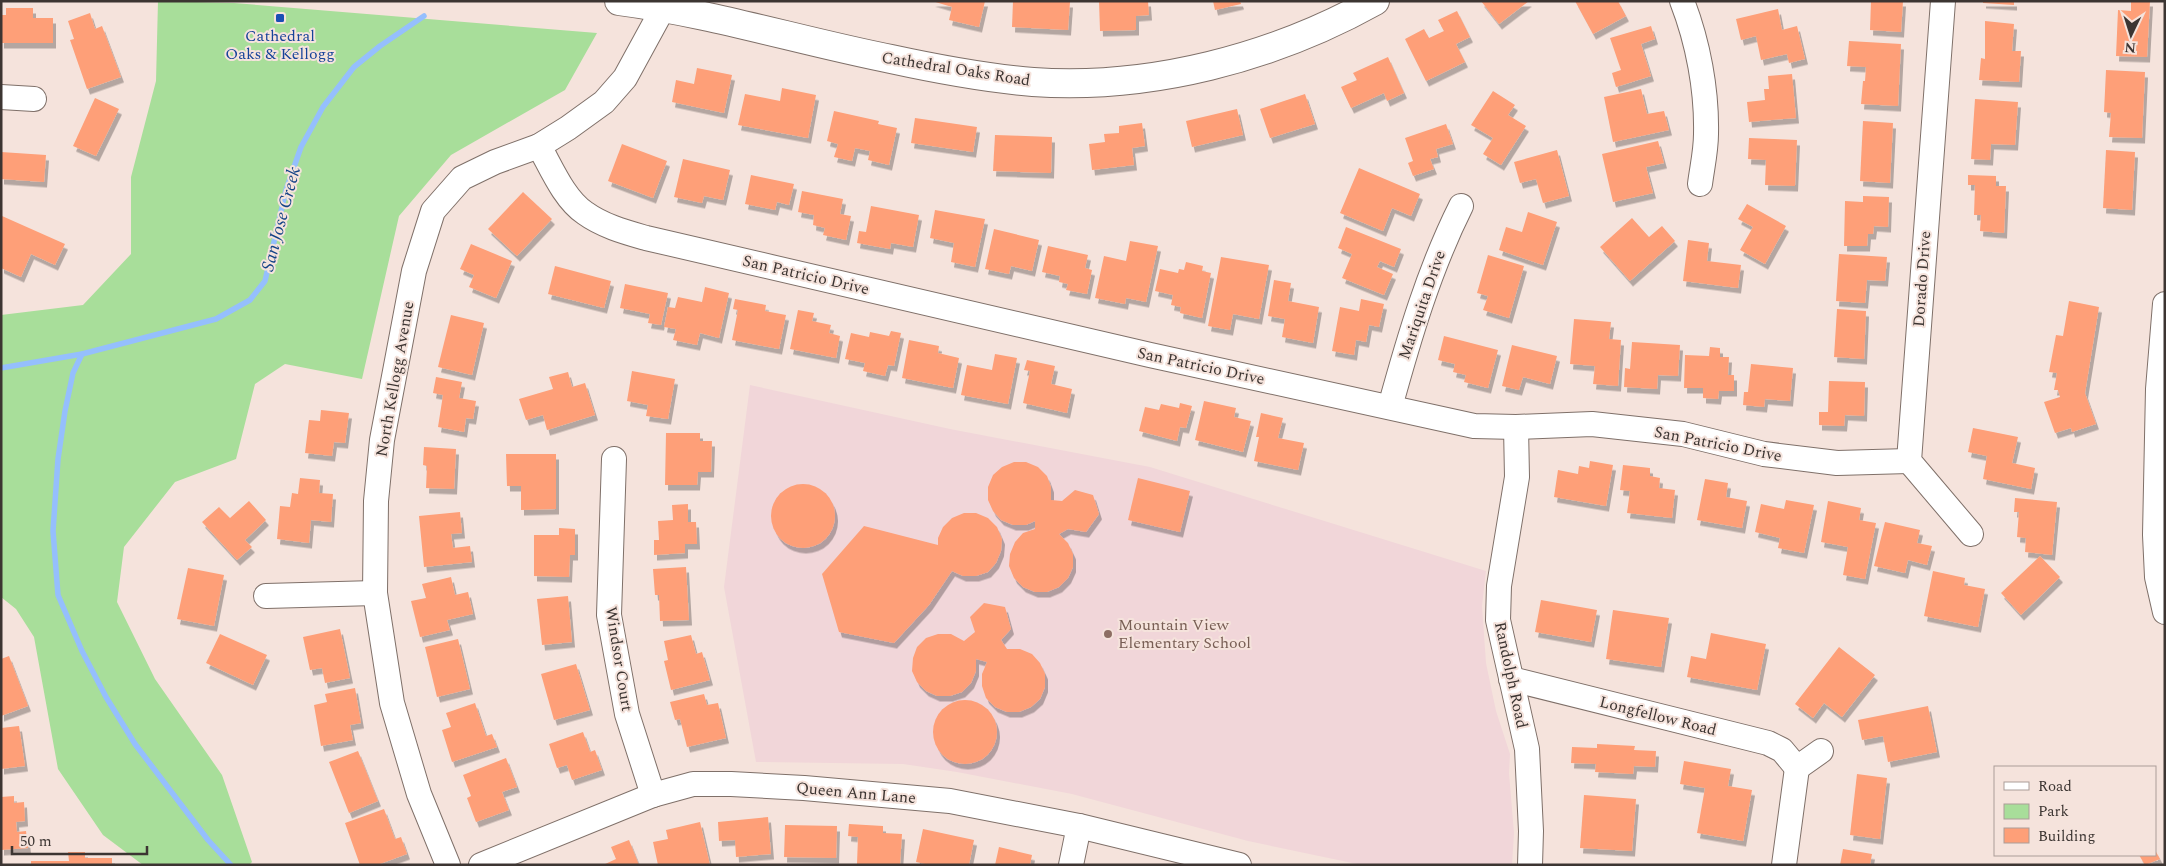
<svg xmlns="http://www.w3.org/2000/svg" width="2166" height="866" font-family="Spectral,serif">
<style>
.education{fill:#f1d6d9}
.green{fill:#a8de9a}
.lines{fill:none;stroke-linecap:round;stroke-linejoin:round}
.stream{stroke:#95bffd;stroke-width:5.5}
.building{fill:#fe9f78;filter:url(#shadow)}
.minor-casing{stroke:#7f7069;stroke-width:26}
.major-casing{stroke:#7f7069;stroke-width:30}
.minor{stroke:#fff;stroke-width:24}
.major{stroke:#fff;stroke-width:28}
.transit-dot{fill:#1a4fb4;stroke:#f5e3dc;stroke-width:2}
.education-dot{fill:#8d6e63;stroke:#f5e3dc;stroke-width:2}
.labels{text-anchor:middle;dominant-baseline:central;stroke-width:4;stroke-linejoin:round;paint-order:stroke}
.transit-label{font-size:16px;fill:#164399;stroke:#f5e3dc}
.street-label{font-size:16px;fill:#3c3532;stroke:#f5e3dc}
.education-label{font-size:16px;fill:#785e54;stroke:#f5e3dc;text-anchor:start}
.water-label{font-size:18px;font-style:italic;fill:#124286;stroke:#f5e3dc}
</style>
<defs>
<filter id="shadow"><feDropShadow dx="3" dy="5.5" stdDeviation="0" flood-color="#0004"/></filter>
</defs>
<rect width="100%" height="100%" fill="#f5e3dc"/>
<polygon class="education" points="750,385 950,429 1150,467 1486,571 1482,606 1486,663 1496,711 1510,754 1509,773 1514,833 1512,865 1362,865 1248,841 1072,794 957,772 903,764 756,762 724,587"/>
<polygon class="green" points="158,1 234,3 597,33 565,90 451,155 399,216 362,379 285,364 255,384 236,459 175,482 124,547 117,602 155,679 222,775 252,862 249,865 143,865 103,835 58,769 34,637 16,609 1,597 1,315 83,305 131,254 131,177 156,81"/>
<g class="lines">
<g class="stream">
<polyline points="82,354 73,373 65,411 58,459 53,531 58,595 82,651 106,697 135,744 208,840 231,865"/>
<polyline points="1,368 82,354 216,319 250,300 265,281 286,190 301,147 323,107 354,67 380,46 424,16"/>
</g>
</g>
<g class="building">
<polygon points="932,1 985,1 979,27 949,20 952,7"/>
<polygon points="1013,1 1070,2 1068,30 1012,27"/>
<polygon points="1099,1 1148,1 1149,15 1136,16 1136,30 1100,31"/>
<polygon points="1213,1 1240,1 1241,4 1215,10"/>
<polygon points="1481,1 1529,1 1499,24"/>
<polygon points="1575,1 1618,1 1626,16 1593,34"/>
<polygon points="1871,1 1903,1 1901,32 1870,30"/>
<polygon points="1983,1 2014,1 2014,5 1983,3"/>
<polygon points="2131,1 2150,1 2147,57 2116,56 2118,10 2131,11"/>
<polygon points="6,8 33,8 33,18 53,18 53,43 1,43 1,15 6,15"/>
<polygon points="1778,9 1782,30 1797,26 1805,59 1789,63 1787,54 1761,60 1756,36 1741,40 1736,19"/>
<polygon points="1457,11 1470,37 1456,44 1465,62 1426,81 1405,39 1424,29 1429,38 1444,31 1438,20"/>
<polygon points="90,13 95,29 102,26 121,77 87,89 70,40 74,39 68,21"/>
<polygon points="1985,21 2014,24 2012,51 2021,51 2019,82 1979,80 1981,58 1985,59"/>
<polygon points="1651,26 1655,39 1641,44 1651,76 1616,87 1612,73 1621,70 1610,38"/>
<polygon points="1849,41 1901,44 1898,106 1861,104 1863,81 1865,81 1866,67 1847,66"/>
<polygon points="1388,57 1404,93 1387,101 1384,93 1351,108 1341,87 1357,80 1353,73"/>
<polygon points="697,68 732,75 724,113 672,102 676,80 694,84"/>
<polygon points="2106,70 2145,72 2142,138 2109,137 2111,113 2104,112"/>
<polygon points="1792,74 1796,118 1749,122 1747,102 1765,100 1764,89 1769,89 1768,76"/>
<polygon points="782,88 816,95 808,138 738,125 745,94 780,101"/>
<polygon points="1641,89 1647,114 1664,111 1669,130 1613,142 1604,97"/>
<polygon points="1493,91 1515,105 1508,115 1526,126 1501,165 1483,154 1493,138 1471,125"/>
<polygon points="1305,94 1315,124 1270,138 1260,109"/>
<polygon points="95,98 119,109 96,156 73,146"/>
<polygon points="1975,99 2018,102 2015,145 1991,144 1990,160 1971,159"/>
<polygon points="1237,109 1243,135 1192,147 1186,121"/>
<polygon points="834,111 879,121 878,124 897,128 889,165 868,160 870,151 855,148 852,161 834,157 838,144 827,141"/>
<polygon points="915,118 977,127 973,152 911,143"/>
<polygon points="1863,121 1893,123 1890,183 1860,181"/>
<polygon points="1142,123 1145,146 1132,148 1134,165 1092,170 1089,144 1105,142 1104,134 1119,133 1119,126"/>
<polygon points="1446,124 1453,144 1436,149 1438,157 1430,159 1434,169 1413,176 1408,163 1413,161 1405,138"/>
<polygon points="995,135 1052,137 1051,173 993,171"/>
<polygon points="1749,138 1797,140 1795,186 1765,185 1766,160 1748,159"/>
<polygon points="1658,141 1664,163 1646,167 1653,193 1613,202 1602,154"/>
<polygon points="622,144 667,161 653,198 608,181"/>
<polygon points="1557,150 1569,196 1543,203 1536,179 1520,183 1514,162"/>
<polygon points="2106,150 2135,152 2132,210 2103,208"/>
<polygon points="1,152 46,155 44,182 1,179"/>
<polygon points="683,159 730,170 723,200 704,196 702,203 674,197"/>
<polygon points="1359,168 1420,194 1411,216 1392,208 1383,231 1340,213"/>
<polygon points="751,175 794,184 789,205 777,202 775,210 745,204"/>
<polygon points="1968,175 1996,176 1996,186 2006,186 2004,233 1980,231 1981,215 1974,215 1975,185 1968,185"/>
<polygon points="802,191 843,199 840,214 851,216 846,240 823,235 825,228 813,225 814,215 798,212"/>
<polygon points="523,192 552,219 517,256 488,229"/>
<polygon points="1863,196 1889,197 1888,227 1874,226 1873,234 1868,234 1867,246 1844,246 1845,201 1863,202"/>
<polygon points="1747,204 1786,226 1765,264 1740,250 1753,227 1738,219"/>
<polygon points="871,206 919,215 913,247 891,243 890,249 857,243 859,231 866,232"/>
<polygon points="935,210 985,219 975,267 951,262 954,243 930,238"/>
<polygon points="1528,212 1557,222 1543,265 1499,250 1506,227 1522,232"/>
<polygon points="2,216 65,244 55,265 31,254 21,277 1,268"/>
<polygon points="1632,218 1649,237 1662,226 1675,241 1630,281 1600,247"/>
<polygon points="1346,227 1401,249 1394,267 1380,261 1377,267 1393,274 1384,295 1342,278 1352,254 1338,248"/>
<polygon points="994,229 1039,240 1032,271 1011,266 1009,274 985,269"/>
<polygon points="1688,240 1709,243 1707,261 1741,265 1738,288 1683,281"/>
<polygon points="1130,241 1158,246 1146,302 1126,298 1125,304 1095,298 1104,256 1126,261"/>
<polygon points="471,244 512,261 496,298 469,287 474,275 460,269"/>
<polygon points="1048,246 1088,255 1085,268 1092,270 1087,294 1066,290 1068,284 1059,282 1060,276 1042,272"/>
<polygon points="1839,254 1887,257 1885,281 1867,280 1865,303 1836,301"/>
<polygon points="1488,255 1524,266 1509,318 1483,310 1488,296 1477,293"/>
<polygon points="1221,257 1269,265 1259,319 1233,314 1230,330 1208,326"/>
<polygon points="1186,262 1203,266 1202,271 1211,273 1202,318 1180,313 1181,307 1171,305 1173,295 1155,291 1160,269 1178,273 1179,269 1184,270"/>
<polygon points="555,266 611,281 604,308 548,294"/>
<polygon points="1274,280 1291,283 1288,301 1319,307 1313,343 1282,337 1285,319 1268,316"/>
<polygon points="625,284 668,293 661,325 648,323 650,314 620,308"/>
<polygon points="705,287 729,293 719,338 700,333 697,345 673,340 676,329 664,327 668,307 675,308 678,297 702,302"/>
<polygon points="735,299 766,305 765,311 786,315 779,349 732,340 738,310 733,309"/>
<polygon points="1361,299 1384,304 1379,327 1369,325 1366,342 1356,340 1354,355 1332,351 1340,307 1359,311"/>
<polygon points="2069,301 2099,307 2085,393 2096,424 2072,432 2071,428 2055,433 2044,402 2060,397 2058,390 2054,390 2057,373 2049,372 2056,335 2063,336"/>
<polygon points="1837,309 1866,311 1864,359 1834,357"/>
<polygon points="798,310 814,313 812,321 831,325 829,333 840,336 836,358 790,349"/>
<polygon points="451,315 484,323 472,375 438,367"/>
<polygon points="1574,319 1611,322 1609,339 1621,340 1618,386 1593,384 1595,366 1570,364"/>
<polygon points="891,331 901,333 894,366 888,365 885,376 863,371 865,363 845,359 851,333 869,337 870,332 889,336"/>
<polygon points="1444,336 1498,350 1488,388 1464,382 1466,375 1453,372 1455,364 1438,360"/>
<polygon points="909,340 939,346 938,353 959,358 953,388 902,378"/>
<polygon points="1632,342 1680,345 1678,376 1658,375 1657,389 1624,387 1625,368 1630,369"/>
<polygon points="1512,345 1557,356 1550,384 1523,377 1519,390 1502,386"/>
<polygon points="1710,347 1720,348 1720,357 1729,357 1728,375 1734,375 1734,391 1719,391 1718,399 1703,398 1703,388 1684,388 1685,355 1709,356"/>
<polygon points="995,354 1017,358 1008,404 961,395 967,365 992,370"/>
<polygon points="1027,360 1055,366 1051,384 1072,389 1067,413 1023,403 1030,371 1024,370"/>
<polygon points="1751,364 1793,368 1790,401 1765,399 1764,407 1743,405 1744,392 1748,392"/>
<polygon points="632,371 675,379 668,419 646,416 648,405 627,401"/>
<polygon points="568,372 572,387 585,383 595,415 547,430 543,415 526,420 519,399 553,389 549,377"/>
<polygon points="436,377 462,382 459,398 476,401 473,419 466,418 464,432 438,427 443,395 433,393"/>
<polygon points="1829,381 1865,382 1864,416 1845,415 1844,426 1819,425 1819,412 1828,412"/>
<polygon points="1204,401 1236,408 1234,417 1251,421 1243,452 1195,440"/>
<polygon points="1180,403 1192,406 1186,428 1180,427 1177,441 1139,431 1145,407 1159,410 1161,404 1179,408"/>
<polygon points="321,410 349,413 345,443 334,442 332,456 305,453 309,420 320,421"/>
<polygon points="1261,413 1283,418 1278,438 1304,443 1298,470 1254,461 1259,437 1256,437"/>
<polygon points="1973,428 2018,437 2012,463 2035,468 2031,489 1983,479 1987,456 1968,452"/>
<polygon points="666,433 700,433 700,441 712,441 711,472 698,472 697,485 665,485"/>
<polygon points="424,447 456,449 454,489 426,488 427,466 423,465"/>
<polygon points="506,454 556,454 556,509 521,510 521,486 507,486"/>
<polygon points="1590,461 1613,465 1606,506 1554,497 1558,470 1578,474 1579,466 1589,468"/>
<polygon points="1014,462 1026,462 1038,467 1047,476 1051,487 1051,500 1062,501 1075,490 1093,495 1099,514 1086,532 1068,529 1059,534 1068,543 1073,554 1073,567 1068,578 1059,587 1047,592 1035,592 1023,587 1014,578 1009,566 1010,554 1015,542 1023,533 1035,529 1035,521 1026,525 1013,525 1001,520 993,511 988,500 988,487 993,475 1002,467"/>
<polygon points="1623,465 1650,468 1650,476 1660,478 1659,488 1675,490 1672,518 1627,513 1630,491 1620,490"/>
<polygon points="300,478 320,480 319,493 333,494 331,522 311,520 309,543 277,539 280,506 290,507 292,493 298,494"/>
<polygon points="1138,478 1190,491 1180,532 1128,520"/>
<polygon points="1705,479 1728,483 1726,497 1747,501 1742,528 1697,520"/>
<circle cx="803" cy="516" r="32"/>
<polygon points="2015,498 2057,502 2052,555 2025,552 2026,538 2017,537 2019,512 2014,512"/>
<polygon points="1786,500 1814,505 1804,553 1778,548 1780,538 1755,532 1761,504 1784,509"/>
<polygon points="249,501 266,520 245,540 252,547 237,560 202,522 219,507 230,518"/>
<polygon points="1828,501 1861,508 1859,520 1876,523 1865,579 1843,575 1848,547 1821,542"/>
<polygon points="688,504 688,522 696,522 697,544 685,544 685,553 654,555 654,540 659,540 658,521 673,520 672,505"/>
<polygon points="460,512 462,533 451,534 453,548 470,546 472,562 424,567 419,516"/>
<polygon points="964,513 976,513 988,518 997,527 1002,539 1001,551 996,563 988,572 976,576 963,576 952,571 929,605 894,643 839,632 822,574 864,526 938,545 938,538 943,527 952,518"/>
<polygon points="1885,522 1920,530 1917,543 1932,546 1927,565 1908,560 1905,573 1874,566"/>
<polygon points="559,528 575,529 575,555 570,555 569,577 534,576 534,535 559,535"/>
<polygon points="2040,556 2060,577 2021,615 2001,593"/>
<polygon points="686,567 689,620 660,621 659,595 655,595 653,569"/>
<polygon points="188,568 224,575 214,626 177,619"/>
<polygon points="1933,571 1965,578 1964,585 1985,589 1978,627 1924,616"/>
<polygon points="451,577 455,595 468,592 473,614 447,620 450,630 420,637 411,601 426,598 422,584"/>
<polygon points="568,596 572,642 542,645 537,599"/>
<polygon points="1541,600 1597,610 1591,642 1535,632"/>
<polygon points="984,603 1005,607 1011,629 1001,640 1007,649 1020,649 1032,654 1040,663 1045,674 1045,687 1040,699 1031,707 1019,712 1007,712 995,707 986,698 982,686 982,674 987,662 976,659 976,671 971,683 962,692 950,696 937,696 926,691 917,682 912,671 913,658 917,647 926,638 938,634 951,634 964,641 975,632 970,617"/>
<polygon points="1613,610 1669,618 1661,667 1606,659"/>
<polygon points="340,629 350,678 325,683 322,668 310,670 303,637"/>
<polygon points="1711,633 1766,644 1757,690 1687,677 1691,656 1706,659"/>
<polygon points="220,634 267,655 253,685 206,663"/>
<polygon points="691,635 696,654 702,652 710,680 671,690 664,661 668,660 664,641"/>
<polygon points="458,639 470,689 437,697 425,647"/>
<polygon points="1839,647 1875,675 1842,717 1824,703 1813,718 1795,704"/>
<polygon points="9,656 28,706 1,716 1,659"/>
<polygon points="576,664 590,710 554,720 541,674"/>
<polygon points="355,688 361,723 350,725 353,740 321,746 314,705 327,702 325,694"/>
<polygon points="704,694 707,705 718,703 726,738 687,747 680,719 675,720 670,702"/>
<circle cx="965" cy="732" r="32"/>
<polygon points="475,703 486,736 492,734 497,747 452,762 442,730 451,727 446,713"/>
<polygon points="1928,706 1937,752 1888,762 1883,736 1862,740 1858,720"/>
<polygon points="19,726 25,766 1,769 1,728"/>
<polygon points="583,732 590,752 595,750 602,770 572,780 567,765 557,768 549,744"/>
<polygon points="1597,744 1635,746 1634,750 1656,751 1655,767 1634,766 1633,774 1595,772 1596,764 1571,763 1572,747 1597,748"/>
<polygon points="358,751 378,801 349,813 329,762"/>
<polygon points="506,758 517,787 502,792 509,810 476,822 467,798 471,796 463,775"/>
<polygon points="1684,761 1731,769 1728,786 1752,790 1743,841 1697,833 1705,788 1680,784"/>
<polygon points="1857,774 1887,778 1880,839 1850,835"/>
<polygon points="1584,795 1636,799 1632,851 1580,848"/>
<polygon points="14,796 14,803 24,802 25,821 16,822 17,832 26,831 28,848 1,850 1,797"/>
<polygon points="384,809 395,839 401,837 407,854 377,865 360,865 345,823"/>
<polygon points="768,817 771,854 736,857 735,840 719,841 718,822"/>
<polygon points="700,822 710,865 658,865 653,842 668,839 666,830"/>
<polygon points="849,824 883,826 883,833 902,834 900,865 857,864 858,837 848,836"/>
<polygon points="785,825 837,826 836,858 784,857"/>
<polygon points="923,829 974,840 969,865 930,865 916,862"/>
<polygon points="629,840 639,865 603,865 616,859 611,847"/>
<polygon points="999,847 1032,855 1030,865 995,865"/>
<polygon points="1843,849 1872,854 1870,865 1840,865"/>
<polygon points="2155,850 2160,859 2145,865 2139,855 2155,855"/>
<polygon points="68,852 85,852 85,858 112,858 112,865 31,865 31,861 69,861"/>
</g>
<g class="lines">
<defs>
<g id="minor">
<path d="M1682,1C1698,42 1707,90 1706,134C1706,151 1702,168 1700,184"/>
<polyline points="1943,1 1909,461 1971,534"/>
<polyline points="1,97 34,99"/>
<path d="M539,146C551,167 564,199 585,213C603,226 625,232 646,238L1150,355L1474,426L1516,427L1592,424L1683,434L1764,454L1837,463L1909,461"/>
<polyline points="2165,304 2158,389 2155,535 2157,577 2165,612"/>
<path d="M1390,407C1409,338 1429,270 1461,206"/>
<polyline points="1516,427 1517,477 1499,586 1498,620 1527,749 1531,831 1530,865"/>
<polyline points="614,459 609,615 627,714 653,795"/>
<polyline points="266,596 375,593"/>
<polyline points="1511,679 1768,743 1782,750 1797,768"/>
<polyline points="1797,768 1821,751"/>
<polyline points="448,865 419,794 392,703 375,593 376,501 382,440 414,271 433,211 462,178 495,162 539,146 568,128 604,102 625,78 667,1"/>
<polyline points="481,865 653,795 693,784 731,784 804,788 950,801 1079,826 1239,865"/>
<polyline points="1071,865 1079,826"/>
<polyline points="1784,865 1797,768"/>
</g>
<path id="major" d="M619,1C711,13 800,41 891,59C937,69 985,78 1033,82C1150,90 1273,58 1375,1"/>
</defs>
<use href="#minor" class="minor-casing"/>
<use href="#major" class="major-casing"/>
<use href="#minor" class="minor"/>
<use href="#major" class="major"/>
</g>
<rect class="transit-dot" x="275" y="13" width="10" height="10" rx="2.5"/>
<circle class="education-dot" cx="1108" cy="634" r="5"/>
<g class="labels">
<g class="transit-label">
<text x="280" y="36">Cathedral<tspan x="280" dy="18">Oaks &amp; Kellogg</tspan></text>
</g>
<g class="street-label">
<text transform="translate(956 69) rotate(9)">Cathedral Oaks Road</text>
<text transform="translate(806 275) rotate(13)">San Patricio Drive</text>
<text transform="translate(1922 279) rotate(-86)">Dorado Drive</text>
<text transform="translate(1422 305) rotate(-71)">Mariquita Drive</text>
<text transform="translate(1201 366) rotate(12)">San Patricio Drive</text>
<text transform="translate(395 379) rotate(-80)">North Kellogg Avenue</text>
<text transform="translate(1718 444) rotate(11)">San Patricio Drive</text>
<text transform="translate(619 659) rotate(81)">Windsor Court</text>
<text transform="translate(1511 675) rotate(78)">Randolph Road</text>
<text transform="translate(1658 716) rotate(14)">Longfellow Road</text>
<text transform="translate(856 793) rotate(5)">Queen Ann Lane</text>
</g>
<g class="education-label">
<text x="1118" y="625">Mountain View<tspan x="1118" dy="18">Elementary School</tspan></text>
</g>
<g class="water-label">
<text transform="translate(281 219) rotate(-75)">San Jose Creek</text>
</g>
</g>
<rect width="2166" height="866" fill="none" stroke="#3c3532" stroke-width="5"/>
<rect x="1994" y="766" width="162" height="90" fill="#f5e3dc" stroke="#ab9d98"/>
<rect x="2004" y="782" width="25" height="8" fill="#ffffff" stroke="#ab9d98"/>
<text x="2038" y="791" font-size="15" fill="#3c3532">Road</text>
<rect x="2004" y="804" width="25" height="15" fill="#a8de9a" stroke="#ab9d98"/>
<text x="2038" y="816" font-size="15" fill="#3c3532">Park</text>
<rect x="2004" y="828" width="25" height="15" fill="#fe9f78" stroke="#ab9d98"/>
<text x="2038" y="841" font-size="15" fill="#3c3532">Building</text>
<g transform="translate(2131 35) rotate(184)" stroke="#f5e3dc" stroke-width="4" paint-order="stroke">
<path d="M0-4L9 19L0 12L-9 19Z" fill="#3c3532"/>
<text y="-8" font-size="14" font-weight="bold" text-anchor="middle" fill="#3c3532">N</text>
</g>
<path d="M12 846v8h135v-8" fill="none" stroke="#3c3532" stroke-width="2.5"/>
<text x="20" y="846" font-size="15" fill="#3c3532" stroke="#f5e3dc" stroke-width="4" paint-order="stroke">50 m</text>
</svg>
